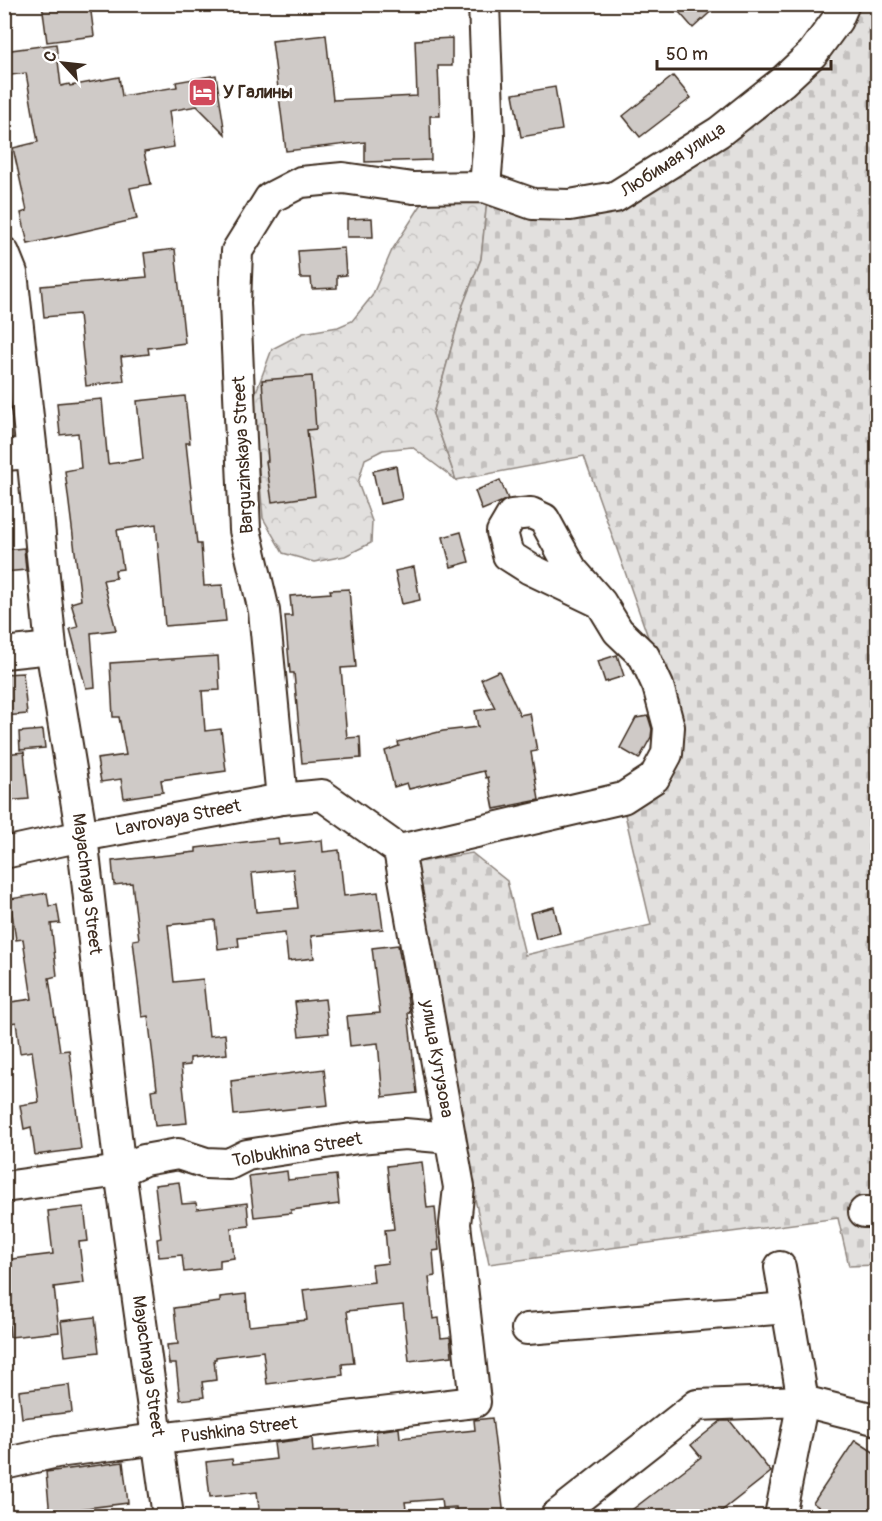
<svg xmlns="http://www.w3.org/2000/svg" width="882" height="1521" font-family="Pangolin,sans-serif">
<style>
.forest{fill:url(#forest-crowns);stroke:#8e857e;stroke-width:1.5}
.cemetery{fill:url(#cemetery-stones);stroke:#8e857e;stroke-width:1.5}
.building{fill:#cfcac7;stroke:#3b2a1e;stroke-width:1.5;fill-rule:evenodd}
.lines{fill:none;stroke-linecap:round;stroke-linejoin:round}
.minor-casing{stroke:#3b2a1e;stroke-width:34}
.minor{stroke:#fff;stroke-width:30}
.labels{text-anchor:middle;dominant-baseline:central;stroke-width:6;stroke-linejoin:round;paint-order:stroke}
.poi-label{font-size:18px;font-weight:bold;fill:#3b2a1e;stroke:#fff;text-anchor:start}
.street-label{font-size:18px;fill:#3b2a1e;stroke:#fff}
</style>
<defs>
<pattern id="forest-crowns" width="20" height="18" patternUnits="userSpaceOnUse" patternTransform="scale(1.5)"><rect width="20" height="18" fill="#e2e0de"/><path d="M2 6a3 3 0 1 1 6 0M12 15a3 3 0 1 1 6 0" fill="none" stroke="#c3c0be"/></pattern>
<pattern id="cemetery-stones" width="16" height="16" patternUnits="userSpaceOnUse" patternTransform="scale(1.5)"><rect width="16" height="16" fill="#e2e0de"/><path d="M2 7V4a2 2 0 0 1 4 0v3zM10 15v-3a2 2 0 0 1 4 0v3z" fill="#c3c0be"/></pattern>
</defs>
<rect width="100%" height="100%" fill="#fff"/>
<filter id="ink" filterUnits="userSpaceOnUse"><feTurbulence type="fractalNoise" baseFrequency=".0167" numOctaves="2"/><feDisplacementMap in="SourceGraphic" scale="12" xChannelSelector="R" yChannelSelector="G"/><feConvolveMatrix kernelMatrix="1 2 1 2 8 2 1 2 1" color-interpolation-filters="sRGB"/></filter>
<g filter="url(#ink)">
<polygon class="forest" points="487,200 481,259 463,305 433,414 456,480 412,447 383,450 365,459 358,483 372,521 371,543 345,556 314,562 283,553 263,518 253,400 272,349 303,333 338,327 352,321 372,296 392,250 423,202"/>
<polygon class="cemetery" points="852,5 877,5 877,1265 849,1266 838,1218 489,1264 463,1143 417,862 472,853 507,881 525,955 651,925 623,806 682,733 584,456 456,480 433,414 463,305 481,259 487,200 654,184"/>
<g class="building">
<polygon points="42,4 90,4 94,36 47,42"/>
<polygon points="672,4 719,4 693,28"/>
<polygon points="326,35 333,100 417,96 415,40 452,38 452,66 438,66 440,116 430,116 431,160 365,162 365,142 286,151 272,41"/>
<polygon points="56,44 61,86 69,84 70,86 119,77 122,96 177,87 176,82 216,75 225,134 197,106 169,111 174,147 144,152 151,184 130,188 137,219 28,244 21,213 27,211 13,148 38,142 26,73 4,76 4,51"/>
<polygon points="673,76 691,98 640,137 623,116"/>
<polygon points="555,87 562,130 521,137 513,94"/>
<polygon points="372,218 373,237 347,237 347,219"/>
<polygon points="344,248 346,275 337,276 337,288 312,289 311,278 300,278 298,251"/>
<polygon points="175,249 185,343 148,348 149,354 121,357 124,381 86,386 79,314 44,317 41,286 147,277 144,253"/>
<polygon points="312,376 316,429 307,430 315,496 272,502 266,461 268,461 262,380"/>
<polygon points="185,396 190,443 186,443 197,544 201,544 204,586 222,585 226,621 165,626 156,524 117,530 123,569 115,570 116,578 103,580 116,630 91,633 95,687 86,688 70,629 78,627 71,603 81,600 65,471 81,468 78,433 60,435 57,403 102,399 108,464 143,459 137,401"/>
<polygon points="396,466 402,499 380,504 373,471"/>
<polygon points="500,480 508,499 482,510 475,491"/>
<polygon points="461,532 469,562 451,567 443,537"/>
<polygon points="24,548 26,570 4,572 4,550"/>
<polygon points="414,567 420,600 402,604 395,571"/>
<polygon points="349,589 356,667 341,668 347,738 360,737 361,758 302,763 294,673 290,673 285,616 292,616 290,596 331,593 330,590"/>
<polygon points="617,655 624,676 605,682 598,661"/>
<polygon points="218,656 220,690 202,691 205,731 221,729 226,771 161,780 163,792 124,798 121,779 101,782 97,759 126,755 119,717 113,717 110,663"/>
<polygon points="499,671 520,715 530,713 537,751 531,752 539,800 494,809 488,777 486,778 484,771 409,789 407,783 394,787 385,751 399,746 398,742 443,731 478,727 475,711 495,708 481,679"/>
<polygon points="23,673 27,714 4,716 4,674"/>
<polygon points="648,716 652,729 651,737 639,759 620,748 636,718"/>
<polygon points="43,730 45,748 20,750 19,732"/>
<polygon points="24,752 29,799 4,801 4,754"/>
<path d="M278,838L279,845L322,840L323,852L339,850L344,896L378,892L383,929L311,936L314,958L288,961L285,933L238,938L239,946L218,949L215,920L168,925L174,982L203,979L209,1036L225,1034L227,1054L190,1058V1065L181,1066L187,1123L155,1126L151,1090L157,1089L148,1016L142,1017L133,940L139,939L132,883L114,885L112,861L196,852V848ZM293,869L298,908L256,912L252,873Z"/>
<polygon points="47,893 49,906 57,905 60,923 51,924 57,976 49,978 60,1051 69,1050 81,1149 35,1155 31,1127 24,1129 20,1105 39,1102 32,1051 20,1053 16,1022 4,1024 4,1003 32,999 23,939 16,940 10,899"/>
<polygon points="554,907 560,933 536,939 530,913"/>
<polygon points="398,945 410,1013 408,1013 417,1093 383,1097 378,1043 350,1046 347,1016 380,1013 372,948"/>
<polygon points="325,999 329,1033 299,1036 295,1002"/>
<polygon points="324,1069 328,1105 234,1115 231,1081"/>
<polygon points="422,1162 427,1208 435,1207 439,1250 433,1251 435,1276 429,1277 433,1319 439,1318 441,1338 450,1337 452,1356 409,1361 403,1305 347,1311 354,1363 342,1364 343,1375 267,1384 263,1351 216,1357 216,1359 214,1359 216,1380 202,1382 204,1397 180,1400 176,1364 169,1364 167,1345 178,1344 174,1308 220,1302 220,1297 246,1294 249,1326 307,1320 303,1290 374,1282 372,1265 388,1263 385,1230 394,1229 387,1166"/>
<polygon points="287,1171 288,1180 336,1175 339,1204 291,1210 291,1213 254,1217 249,1176"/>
<polygon points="179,1182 182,1204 196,1203 197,1209 247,1203 249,1226 231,1228 234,1258 220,1260 220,1268 184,1272 182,1255 159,1257 157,1239 161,1238 155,1185"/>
<polygon points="84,1207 88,1241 79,1242 84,1283 54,1287 59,1332 10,1337 7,1303 4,1303 4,1260 53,1254 48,1211"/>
<polygon points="95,1317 99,1352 65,1356 61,1321"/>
<polygon points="69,1385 72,1412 22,1418 19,1391"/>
<polygon points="492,1418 504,1516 457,1516 456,1507 442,1508 441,1499 405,1502 407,1516 382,1516 382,1511 335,1516 260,1516 257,1492 210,1497 206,1462 232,1459 233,1464 276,1459 274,1443 312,1438 313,1452 377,1444 376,1431 399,1428 400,1438 475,1430 474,1420"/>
<polygon points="721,1421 730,1421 771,1472 715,1516 624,1516 701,1457 691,1445"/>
<polygon points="855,1440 878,1455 878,1516 832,1516 813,1503"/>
<polygon points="123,1462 128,1503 79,1509 80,1516 50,1516 46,1472"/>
</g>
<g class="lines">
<defs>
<g id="minor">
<polyline points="484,4 489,137 485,187"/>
<polyline points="4,253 12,273 32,453 51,648 82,836 120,1171 168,1516"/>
<polyline points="4,455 32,453"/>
<polyline points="4,653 51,648"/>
<polyline points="282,799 264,611 245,530 235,303 237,251 270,198 301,182 343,178 413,188 485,187 533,204 570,205 615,197 719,132 782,82 812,54 837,20 844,4"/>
<polyline points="399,850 623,798 654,778 667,754 669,727 658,686 644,656 618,631 601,603 572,570 544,519 531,513 512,515 502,532 508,555 530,569 601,603"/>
<polyline points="4,853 82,836 282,799 322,795 399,850 459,1187 455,1224 475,1402 158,1439 57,1452 4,1464"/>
<polyline points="4,1187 120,1171 144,1160 178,1154 206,1163 229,1164 247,1155 358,1138 405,1134 450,1138"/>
<polyline points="864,1212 878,1212"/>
<polyline points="527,1329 787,1308"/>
<polyline points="556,1516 697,1405 803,1401 878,1420"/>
<polyline points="780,1516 803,1401 780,1267"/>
</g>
</defs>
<use href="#minor" class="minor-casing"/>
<use href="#minor" class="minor"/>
</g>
</g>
<defs>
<symbol id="hotel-square" viewBox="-11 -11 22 22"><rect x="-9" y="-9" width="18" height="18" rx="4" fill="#d1495b" stroke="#fff"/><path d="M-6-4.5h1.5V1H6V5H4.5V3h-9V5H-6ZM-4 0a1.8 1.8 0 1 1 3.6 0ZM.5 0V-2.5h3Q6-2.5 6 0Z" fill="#fff"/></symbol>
</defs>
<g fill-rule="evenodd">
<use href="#hotel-square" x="186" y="76" width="33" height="33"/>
</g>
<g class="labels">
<g class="poi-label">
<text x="223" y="92">У Галины</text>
</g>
<g class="street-label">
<text transform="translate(673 160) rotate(-33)">Любимая улица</text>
<text transform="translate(243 455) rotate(-93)">Barguzinskaya Street</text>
<text transform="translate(178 818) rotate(-11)">Lavrovaya Street</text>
<text transform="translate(87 884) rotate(83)">Mayachnaya Street</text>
<text transform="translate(437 1059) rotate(80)">улица Кутузова</text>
<text transform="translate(297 1150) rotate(-10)">Tolbukhina Street</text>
<text transform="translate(148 1366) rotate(82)">Mayachnaya Street</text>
<text transform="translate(239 1430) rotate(-7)">Pushkina Street</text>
</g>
</g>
<rect width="882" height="1521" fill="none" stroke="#fff" stroke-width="24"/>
<rect x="12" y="12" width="858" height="1497" fill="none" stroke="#3b2a1e" stroke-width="2" filter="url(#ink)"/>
<g transform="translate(63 63) rotate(297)" stroke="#ffffff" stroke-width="4.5" paint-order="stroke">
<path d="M0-4.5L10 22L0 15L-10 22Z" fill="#3b2a1e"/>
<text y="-9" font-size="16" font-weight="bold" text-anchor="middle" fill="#3b2a1e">С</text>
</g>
<path d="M657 60v9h174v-9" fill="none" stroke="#3b2a1e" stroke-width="3"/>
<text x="666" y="60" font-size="18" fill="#3b2a1e" stroke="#ffffff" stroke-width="4.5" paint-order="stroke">50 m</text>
</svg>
